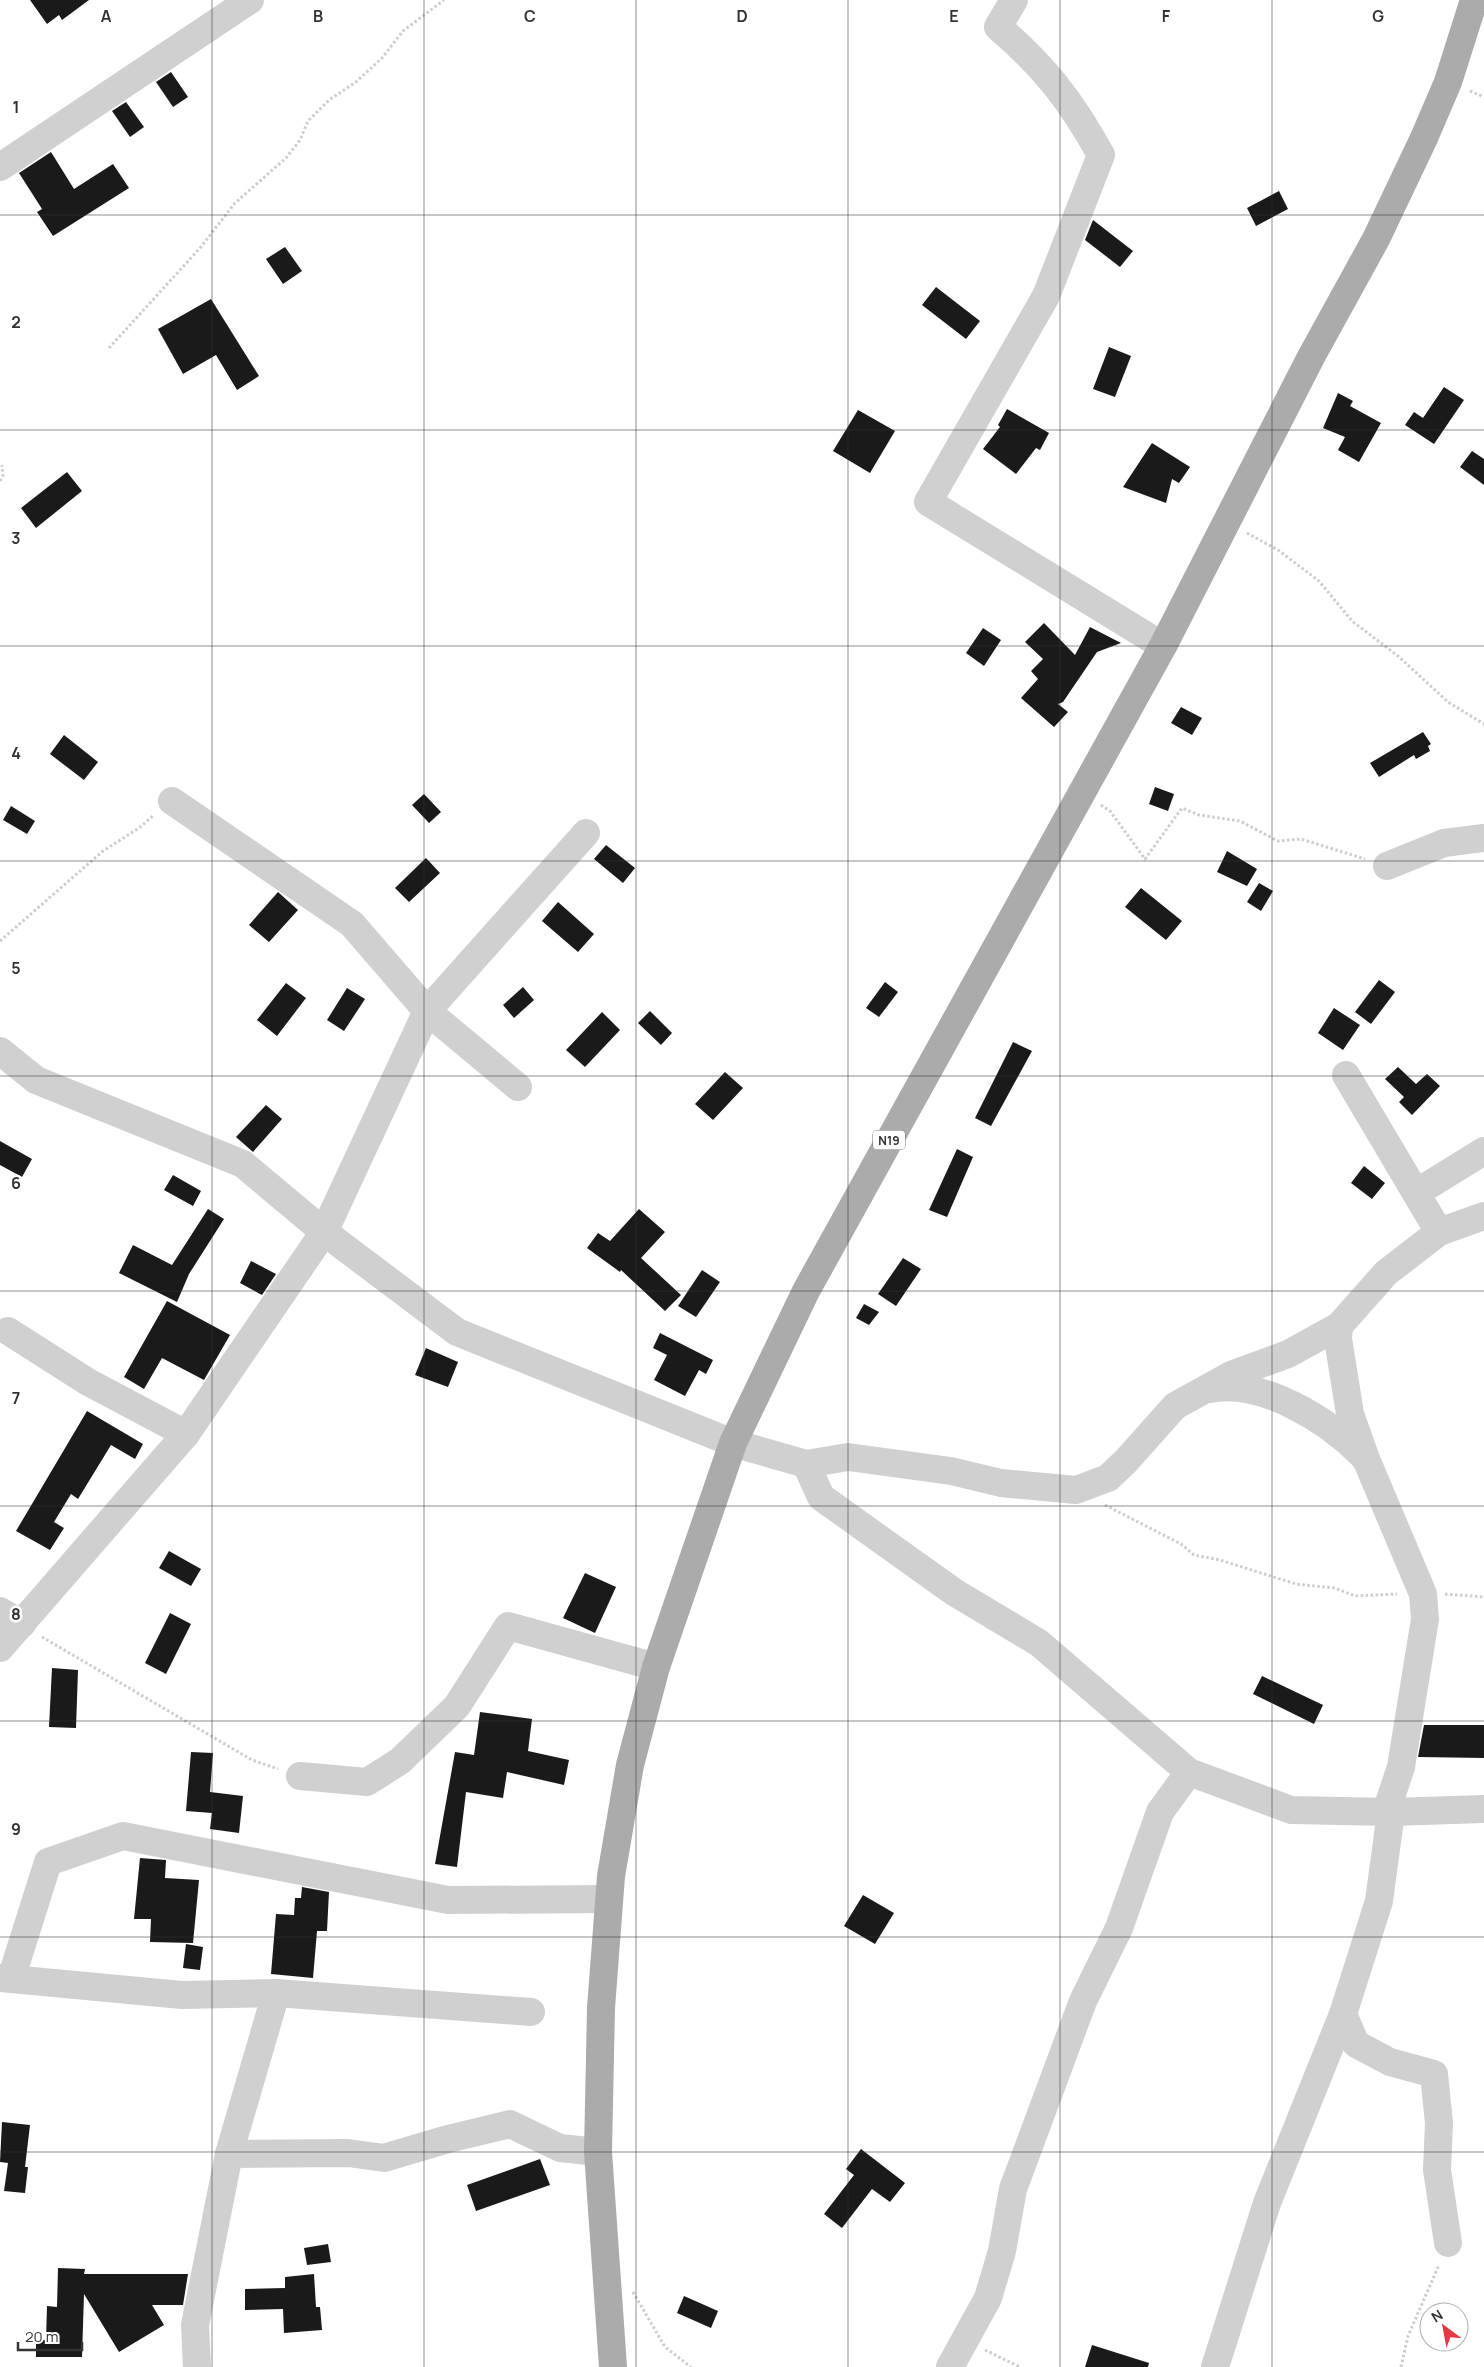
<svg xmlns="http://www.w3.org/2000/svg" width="1484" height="2367" font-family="Manrope,sans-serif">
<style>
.building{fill:#1a1a1a}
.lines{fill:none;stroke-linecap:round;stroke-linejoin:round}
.path{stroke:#cdcdcd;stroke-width:3;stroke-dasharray:2.5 2.5;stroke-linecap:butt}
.minor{stroke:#d0d0d0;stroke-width:28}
.major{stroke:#ababab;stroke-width:28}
.grid{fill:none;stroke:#333;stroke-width:1;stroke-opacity:0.55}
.labels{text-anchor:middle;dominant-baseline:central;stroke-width:5;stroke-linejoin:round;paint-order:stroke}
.shield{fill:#fff;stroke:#707070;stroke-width:1}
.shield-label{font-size:12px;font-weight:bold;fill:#333}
.grid-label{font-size:16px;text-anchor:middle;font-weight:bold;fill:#333;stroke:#fff;stroke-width:5;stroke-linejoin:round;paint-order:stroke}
</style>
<rect width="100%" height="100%" fill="#fff"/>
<g class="building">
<polygon points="30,0 89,0 62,20 59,15 47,24"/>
<polygon points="171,72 188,97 173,107 156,82"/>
<polygon points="126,102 144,127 130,137 112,111"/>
<polygon points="51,152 74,189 113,164 129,188 53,236 37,212 42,209 19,173"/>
<polygon points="1279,191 1288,209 1256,226 1247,208"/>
<polygon points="1093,220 1133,251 1120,267 1085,240"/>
<polygon points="285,247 302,271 283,284 266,259"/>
<polygon points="936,287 980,321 966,339 922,305"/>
<polygon points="211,299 259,376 237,390 216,355 183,374 158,329"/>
<polygon points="1109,347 1131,356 1115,397 1093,389"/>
<polygon points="1444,387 1464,400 1434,444 1405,425 1414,412 1423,418"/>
<polygon points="1338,393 1353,401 1350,406 1381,423 1359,462 1338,450 1345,437 1323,428"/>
<polygon points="1007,409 1049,433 1040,450 1036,448 1016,474 983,449 1000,427 998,425"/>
<polygon points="858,410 895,431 870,473 833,451"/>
<polygon points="1152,443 1190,467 1179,483 1172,479 1166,503 1123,487"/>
<polygon points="1472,451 1484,459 1484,485 1460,467"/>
<polygon points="67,472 82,491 36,528 21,508"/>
<polygon points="1044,623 1075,655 1090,627 1121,643 1097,652 1063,702 1058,704 1068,712 1054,727 1021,698 1038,679 1031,671 1043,659 1025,642"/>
<polygon points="983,628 1001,640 984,666 966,653"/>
<polygon points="1181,707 1202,718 1192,735 1171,723"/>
<polygon points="1423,732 1431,744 1428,746 1430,751 1416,759 1414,755 1379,777 1370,763"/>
<polygon points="64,735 98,762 84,780 50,754"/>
<polygon points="1155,787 1174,794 1168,811 1149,804"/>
<polygon points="424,794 441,812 429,823 412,805"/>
<polygon points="11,806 35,821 27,834 3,820"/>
<polygon points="606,845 635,868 623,883 594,859"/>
<polygon points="1227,851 1257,869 1247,886 1217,872"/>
<polygon points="426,858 440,873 409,902 395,888"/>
<polygon points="1259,883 1273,891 1261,911 1247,902"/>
<polygon points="1141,888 1182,921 1166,940 1125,907"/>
<polygon points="278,892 298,910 269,942 249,925"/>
<polygon points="558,902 594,934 578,952 542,921"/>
<polygon points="1379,980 1395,992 1371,1024 1355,1012"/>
<polygon points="885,982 898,992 879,1017 866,1008"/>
<polygon points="286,983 306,998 277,1036 257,1020"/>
<polygon points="523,987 534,1000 514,1018 503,1005"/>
<polygon points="347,988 365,999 344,1031 327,1020"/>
<polygon points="1334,1008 1360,1025 1343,1050 1318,1033"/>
<polygon points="650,1011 672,1033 661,1045 638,1023"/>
<polygon points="602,1012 620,1030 585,1067 566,1050"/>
<polygon points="1013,1042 1032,1051 991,1126 975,1118"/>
<polygon points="1398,1067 1416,1084 1427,1074 1440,1086 1412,1115 1399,1102 1404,1097 1385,1079"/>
<polygon points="725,1072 743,1088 713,1120 695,1104"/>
<polygon points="266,1105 282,1119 253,1152 236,1137"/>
<polygon points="0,1141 32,1159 22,1177 0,1165"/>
<polygon points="957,1149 973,1157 947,1217 929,1210"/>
<polygon points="1364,1166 1385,1183 1372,1199 1351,1183"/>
<polygon points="173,1175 201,1191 193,1206 164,1190"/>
<polygon points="208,1209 224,1219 189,1274 177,1302 119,1273 133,1245 172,1265"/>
<polygon points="639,1209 665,1232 641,1258 681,1295 665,1311 621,1270 620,1272 587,1248 598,1233 610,1241"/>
<polygon points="903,1258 921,1269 896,1306 878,1294"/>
<polygon points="251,1261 276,1274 262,1295 240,1283"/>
<polygon points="702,1270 720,1282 696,1317 678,1306"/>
<polygon points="167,1301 230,1335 204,1380 162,1358 144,1389 124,1377"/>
<polygon points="864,1304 879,1312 869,1325 856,1318"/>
<polygon points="660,1333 713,1360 706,1374 699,1370 685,1396 654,1380 667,1355 653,1348"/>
<polygon points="426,1348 458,1362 448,1387 415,1375"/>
<polygon points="87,1411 143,1444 135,1459 111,1445 78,1499 71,1494 54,1522 64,1528 50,1550 16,1531"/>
<polygon points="169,1551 201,1569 191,1586 159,1568"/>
<polygon points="585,1573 616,1587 595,1633 563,1618"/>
<polygon points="170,1613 191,1624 166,1674 145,1663"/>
<polygon points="52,1668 78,1670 76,1728 49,1727"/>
<polygon points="1262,1676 1323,1705 1314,1724 1253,1694"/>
<polygon points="480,1712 532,1719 528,1751 569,1760 564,1785 507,1772 503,1798 466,1792 457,1867 435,1864 455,1752 474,1755"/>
<polygon points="1424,1725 1484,1725 1484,1758 1418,1757"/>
<polygon points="191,1752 213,1753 210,1792 243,1796 239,1833 210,1829 212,1813 186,1811"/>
<polygon points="140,1858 166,1860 165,1878 199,1880 193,1943 150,1942 151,1919 134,1919"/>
<polygon points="302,1887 329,1892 327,1931 317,1931 313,1978 271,1974 276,1914 294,1915 295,1898 301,1898"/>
<polygon points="863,1895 894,1913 875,1944 844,1926"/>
<polygon points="186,1944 203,1947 200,1970 183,1968"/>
<polygon points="2,2122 30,2125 25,2167 28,2167 25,2193 4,2191 8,2163 0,2162"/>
<polygon points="861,2149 905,2183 890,2202 872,2189 842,2228 824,2214 854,2175 846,2169"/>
<polygon points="540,2159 550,2185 476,2211 467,2185"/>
<polygon points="328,2244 331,2262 307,2265 304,2248"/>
<polygon points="58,2268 85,2269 84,2274 188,2274 183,2305 152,2305 164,2325 119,2352 84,2294 82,2357 36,2357 36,2340 46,2340 47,2306 57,2307"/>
<polygon points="314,2274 316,2307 320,2307 322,2330 284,2333 283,2309 245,2310 245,2289 285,2288 285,2277"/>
<polygon points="684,2296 718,2311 711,2328 677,2313"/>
<polygon points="1092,2345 1149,2363 1148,2367 1085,2367"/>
</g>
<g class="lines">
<g class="path">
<polyline points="1470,91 1484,97"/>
<polyline points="109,348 200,248 235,203 286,158 300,140 308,121 329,100 356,82 382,58 403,31 444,0"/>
<polyline points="0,481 3,475 2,465"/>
<polyline points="1247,533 1278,550 1319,581 1352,621 1398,656 1448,702 1484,724"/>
<polyline points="1101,805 1110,811 1145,859 1182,808 1199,815 1240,821 1278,841 1301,839 1365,859"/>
<polyline points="0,941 103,851 139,828 154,815"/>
<polyline points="1105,1505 1181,1544 1194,1555 1220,1560 1296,1584 1335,1588 1355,1596 1397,1594"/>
<polyline points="1445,1594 1484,1597"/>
<polyline points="42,1637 252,1760 278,1769"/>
<polyline points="633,2292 665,2347 691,2367"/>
<polyline points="985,2350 1020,2367"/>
<polyline points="1401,2367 1408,2336 1439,2265"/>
</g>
<g class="minor">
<path d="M1014,0L998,27C1044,66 1072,102 1101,155L1046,296L928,502L1163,646"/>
<polyline points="0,167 250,0"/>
<polyline points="172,801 352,924 427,1011 518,1087"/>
<polyline points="1387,866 1444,843 1484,838"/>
<polyline points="0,1051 36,1080 243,1164 324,1232 457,1332 733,1443 806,1464 848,1457 951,1471 1001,1483 1076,1490 1108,1478 1126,1461 1175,1406 1231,1375 1288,1354 1339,1326 1386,1273 1439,1232 1484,1216"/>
<polyline points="1346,1075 1439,1232"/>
<polyline points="1416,1193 1484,1151"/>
<polyline points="8,1331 88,1382 186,1434"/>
<path d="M1209,1389C1261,1378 1328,1420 1363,1456"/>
<polyline points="806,1464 821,1497 954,1592 1039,1643 1189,1772 1291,1810 1391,1812 1484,1809"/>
<polyline points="0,1611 22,1624"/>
<polyline points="0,1648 186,1434 324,1232 427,1011 586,833"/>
<polyline points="300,1776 367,1782 400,1761 457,1706 508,1626 656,1667"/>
<polyline points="0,1978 182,1995 276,1993 531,2012"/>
<polyline points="11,1979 48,1862 123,1836 448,1900 609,1899"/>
<polyline points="1343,2014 1356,2044 1390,2062 1434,2074 1439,2123 1437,2170 1448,2243"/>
<polyline points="229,2154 348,2153 384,2158 448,2139 510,2124 560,2148 598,2152"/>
<polyline points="197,2367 195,2325 229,2154 276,1993"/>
<polyline points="950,2367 988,2298 1002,2251 1013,2189 1083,2001 1119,1928 1160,1812 1189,1772"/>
<polyline points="1215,2367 1267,2203 1343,2014 1379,1901 1391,1812 1390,1800 1401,1767 1425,1619 1423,1594 1366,1459 1350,1414 1338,1339 1339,1326"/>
</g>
<polyline class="major" points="613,2367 598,2152 601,2008 611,1876 630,1765 656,1667 733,1443 806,1291 1163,646 1311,357 1376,239 1424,138 1448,82 1474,0"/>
</g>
<path class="grid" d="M212,0V2367M424,0V2367M636,0V2367M848,0V2367M1060,0V2367M1272,0V2367M0,215H1484M0,430H1484M0,646H1484M0,861H1484M0,1076H1484M0,1291H1484M0,1506H1484M0,1721H1484M0,1937H1484M0,2152H1484"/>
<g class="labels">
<rect class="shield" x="873" y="1130.5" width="32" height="19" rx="4"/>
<g class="shield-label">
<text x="889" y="1140">N19</text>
</g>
</g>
<g class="grid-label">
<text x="106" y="22">A</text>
<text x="318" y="22">B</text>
<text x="530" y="22">C</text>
<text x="742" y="22">D</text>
<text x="954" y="22">E</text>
<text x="1166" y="22">F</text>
<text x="1378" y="22">G</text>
<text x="16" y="113">1</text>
<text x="16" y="328">2</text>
<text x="16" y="544">3</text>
<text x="16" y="759">4</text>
<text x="16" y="974">5</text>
<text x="16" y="1189">6</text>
<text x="16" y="1404">7</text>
<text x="16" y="1620">8</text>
<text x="16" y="1835">9</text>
</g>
<g transform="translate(1444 2327) rotate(328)"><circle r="24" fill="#ffffff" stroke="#adadad"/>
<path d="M0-4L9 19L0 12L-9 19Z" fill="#e63946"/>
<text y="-8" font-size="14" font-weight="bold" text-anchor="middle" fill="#333333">N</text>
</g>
<path d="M18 2342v8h64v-8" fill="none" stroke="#333333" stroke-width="2.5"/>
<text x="25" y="2342" font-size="15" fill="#333333" stroke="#ffffff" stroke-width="4" paint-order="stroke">20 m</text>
</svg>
